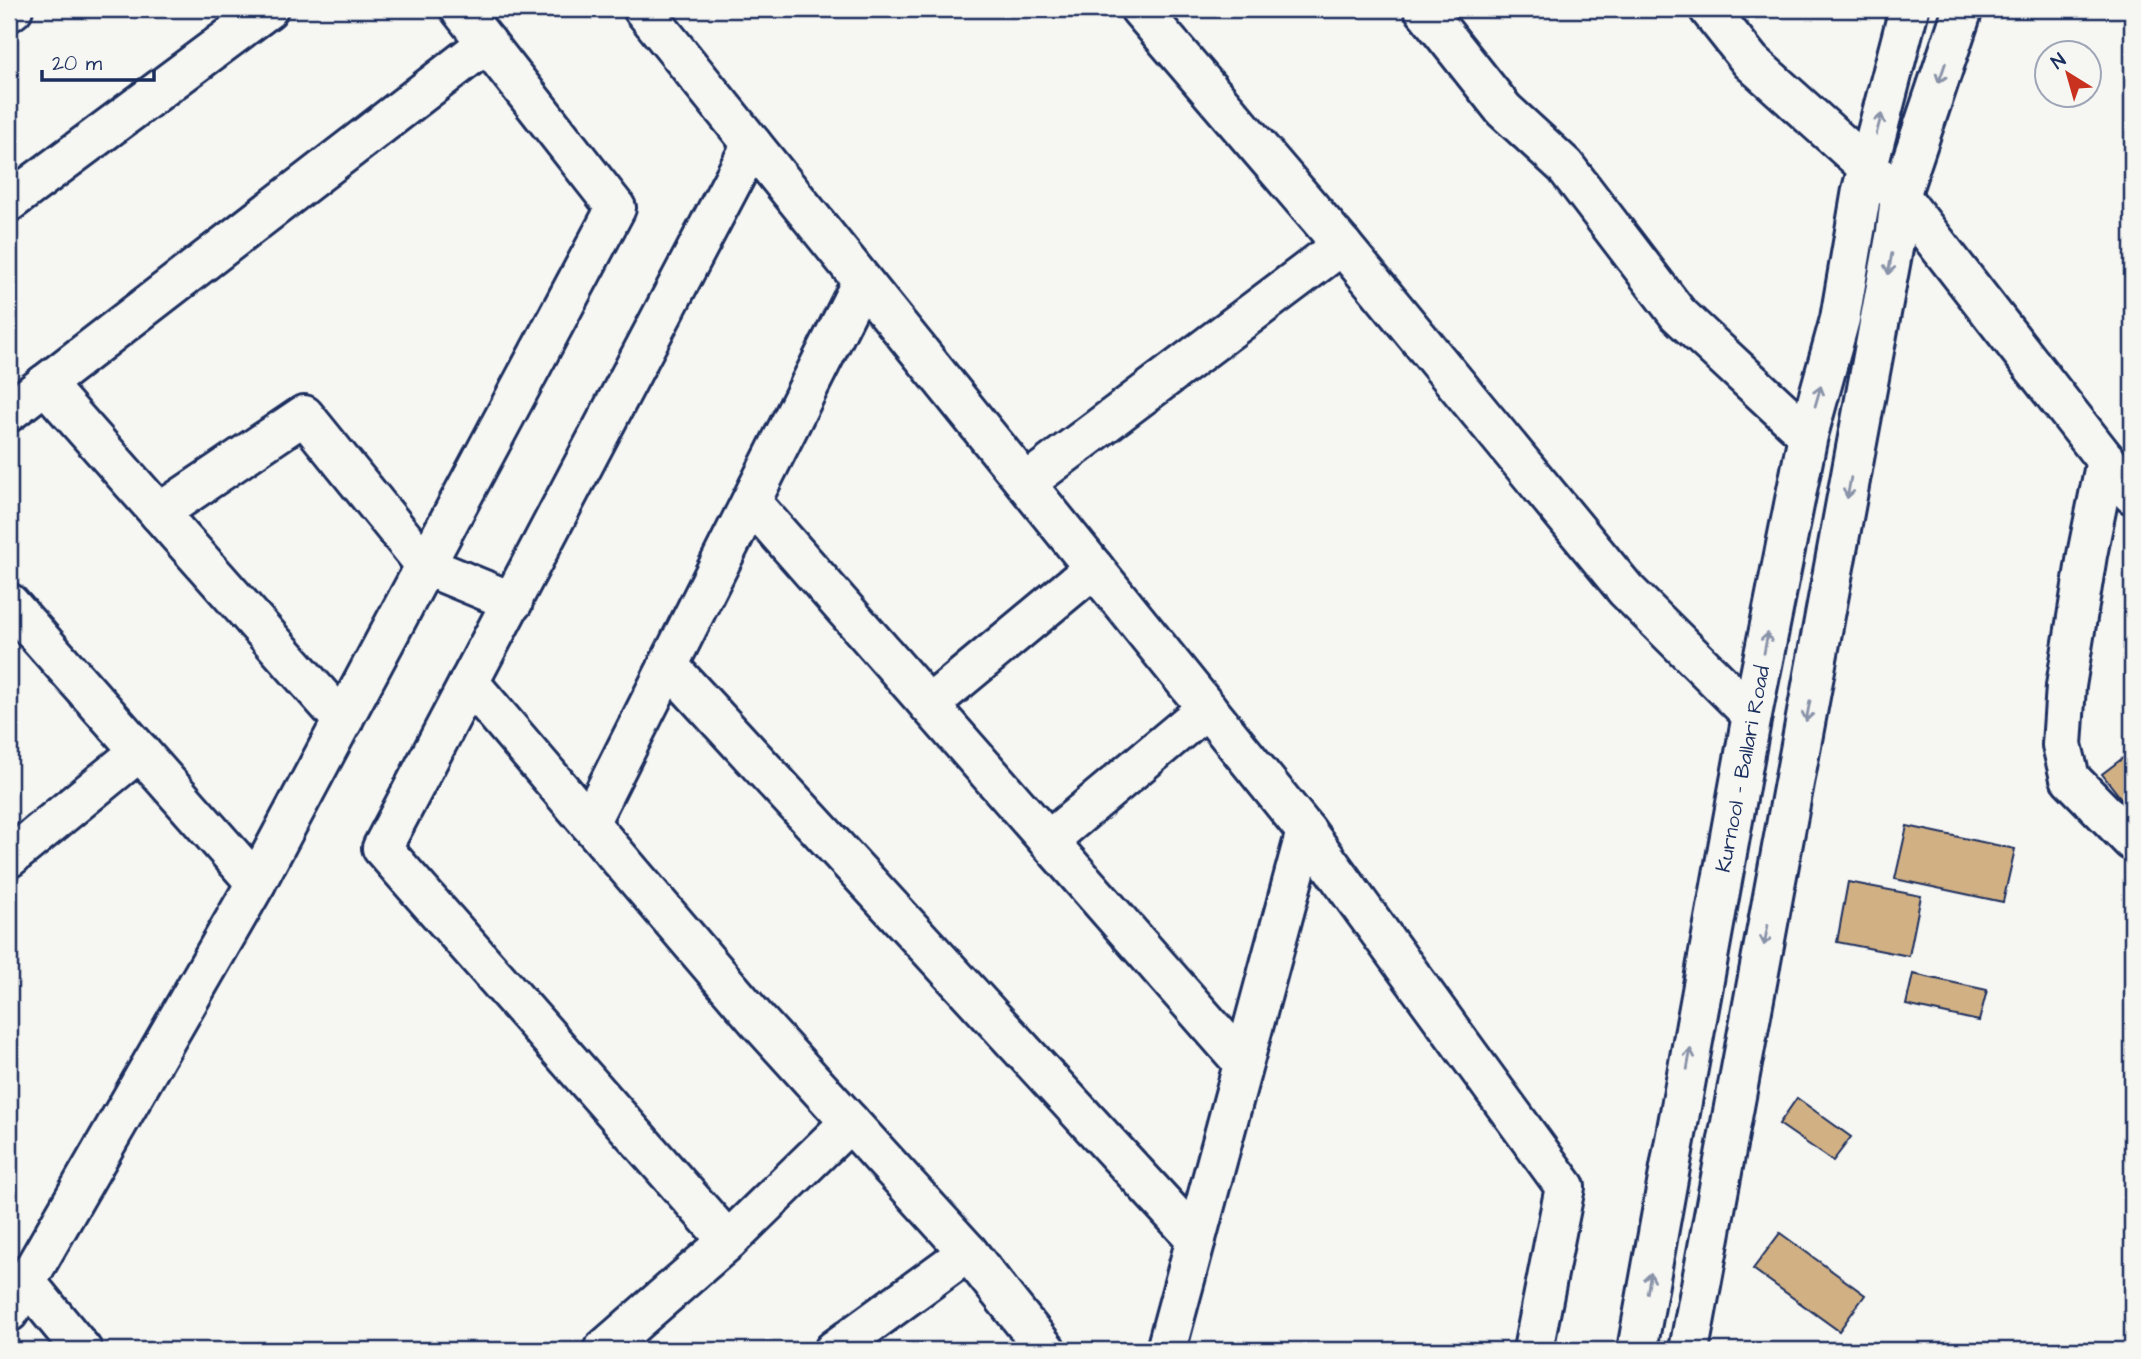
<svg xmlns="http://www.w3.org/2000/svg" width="2141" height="1359" font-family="'Architects Daughter',sans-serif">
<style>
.building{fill:#d1b084;stroke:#1b2f5e;stroke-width:2}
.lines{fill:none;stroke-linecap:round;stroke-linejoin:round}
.minor-casing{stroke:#1b2f5e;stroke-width:44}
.major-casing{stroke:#1b2f5e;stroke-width:44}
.minor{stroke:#f6f6f2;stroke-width:38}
.major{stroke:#f6f6f2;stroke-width:38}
.oneway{stroke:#8892a8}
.labels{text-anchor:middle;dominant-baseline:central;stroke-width:7;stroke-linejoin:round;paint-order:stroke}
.street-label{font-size:21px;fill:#1b2f5e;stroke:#f6f6f2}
</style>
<rect width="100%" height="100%" fill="#f6f6f2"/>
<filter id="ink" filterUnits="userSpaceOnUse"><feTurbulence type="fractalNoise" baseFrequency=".0143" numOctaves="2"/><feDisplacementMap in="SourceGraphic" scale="14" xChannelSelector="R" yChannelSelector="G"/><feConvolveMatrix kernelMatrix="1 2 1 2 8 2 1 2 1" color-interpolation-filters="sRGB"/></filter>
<g filter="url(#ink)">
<g class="building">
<polygon points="2132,751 2132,796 2124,802 2102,774"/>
<polygon points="1907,826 2015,849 2003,902 1895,879"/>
<polygon points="1848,882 1921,896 1909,956 1837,942"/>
<polygon points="1913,974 1987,990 1979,1021 1906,1005"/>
<polygon points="1797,1098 1851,1137 1833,1161 1779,1124"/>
<polygon points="1780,1233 1865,1295 1839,1331 1753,1269"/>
</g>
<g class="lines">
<defs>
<g id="minor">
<polyline points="643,9 1306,831 1166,1350"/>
<polyline points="1140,9 1342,245 1626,590 1752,715"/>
<polyline points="1424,9 1504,110 1565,166 1678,314 1808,435"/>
<polyline points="1709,9 1751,62 1900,196 2132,494"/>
<polyline points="9,202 268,9"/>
<polyline points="45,384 343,721"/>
<polyline points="9,412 487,43"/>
<polyline points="2106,460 2087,555 2066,686 2062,745 2070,778 2132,841"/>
<polyline points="1026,483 1342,245"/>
<polyline points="751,502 1243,1063"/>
<polyline points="159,513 304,415 426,566 513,602"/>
<polyline points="9,603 256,883"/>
<polyline points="668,665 1196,1239"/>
<polyline points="469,682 757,1020 968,1252 834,1350"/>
<polyline points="929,705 1094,568"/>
<polyline points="589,823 862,281"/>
<polyline points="1306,831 1565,1187 1533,1350"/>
<polyline points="1048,841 1207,708"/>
<polyline points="9,858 140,751"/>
<polyline points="728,1241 850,1122"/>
<polyline points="968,1252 1046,1350"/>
<polyline points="26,1282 82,1350"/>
<polyline points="9,1312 256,883 616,208 460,9"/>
<polyline points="603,1350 728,1241 382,848 752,144"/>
</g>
<g id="major">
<polyline points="9,12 13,9"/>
<polyline points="1637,1350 1752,715 1808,435 1840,319 1862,190 1909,9"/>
<polyline points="1689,1350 1896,232 1900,196 1963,9"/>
</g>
</defs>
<use href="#minor" class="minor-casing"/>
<use href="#major" class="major-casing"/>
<use href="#minor" class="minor"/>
<use href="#major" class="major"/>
</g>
<defs><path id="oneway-shaft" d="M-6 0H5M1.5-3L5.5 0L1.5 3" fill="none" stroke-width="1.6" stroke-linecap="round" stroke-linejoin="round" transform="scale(1.75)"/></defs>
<g class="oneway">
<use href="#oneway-shaft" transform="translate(1942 73) rotate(109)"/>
<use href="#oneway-shaft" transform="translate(1879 124) rotate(-75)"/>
<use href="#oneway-shaft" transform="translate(1890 264) rotate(100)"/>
<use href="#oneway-shaft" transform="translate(1818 396) rotate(-74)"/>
<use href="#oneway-shaft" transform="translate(1849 488) rotate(100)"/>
<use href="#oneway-shaft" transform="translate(1766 643) rotate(-79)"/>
<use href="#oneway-shaft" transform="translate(1808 711) rotate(101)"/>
<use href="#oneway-shaft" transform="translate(1766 935) rotate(101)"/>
<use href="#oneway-shaft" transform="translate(1689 1059) rotate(-80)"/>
<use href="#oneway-shaft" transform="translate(1649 1283) rotate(-80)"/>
</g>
</g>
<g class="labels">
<g class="street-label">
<text transform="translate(1743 769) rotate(-79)">Kurnool - Ballari Road</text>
</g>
</g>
<rect width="2141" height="1359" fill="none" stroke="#f6f6f2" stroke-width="35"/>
<rect x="18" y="18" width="2106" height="1324" fill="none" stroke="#1b2f5e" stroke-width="2.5" filter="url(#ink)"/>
<g transform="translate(2068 74) rotate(323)"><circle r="33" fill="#f6f6f2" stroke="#9ea6b7" stroke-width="2"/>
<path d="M0-5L12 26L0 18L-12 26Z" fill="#c8321e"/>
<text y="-10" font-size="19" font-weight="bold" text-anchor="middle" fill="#1b2f5e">N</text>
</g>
<path d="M42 70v10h112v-10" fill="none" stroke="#1b2f5e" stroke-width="3.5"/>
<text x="52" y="70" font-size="21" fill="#1b2f5e" stroke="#f6f6f2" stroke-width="5" paint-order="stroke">20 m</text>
</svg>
